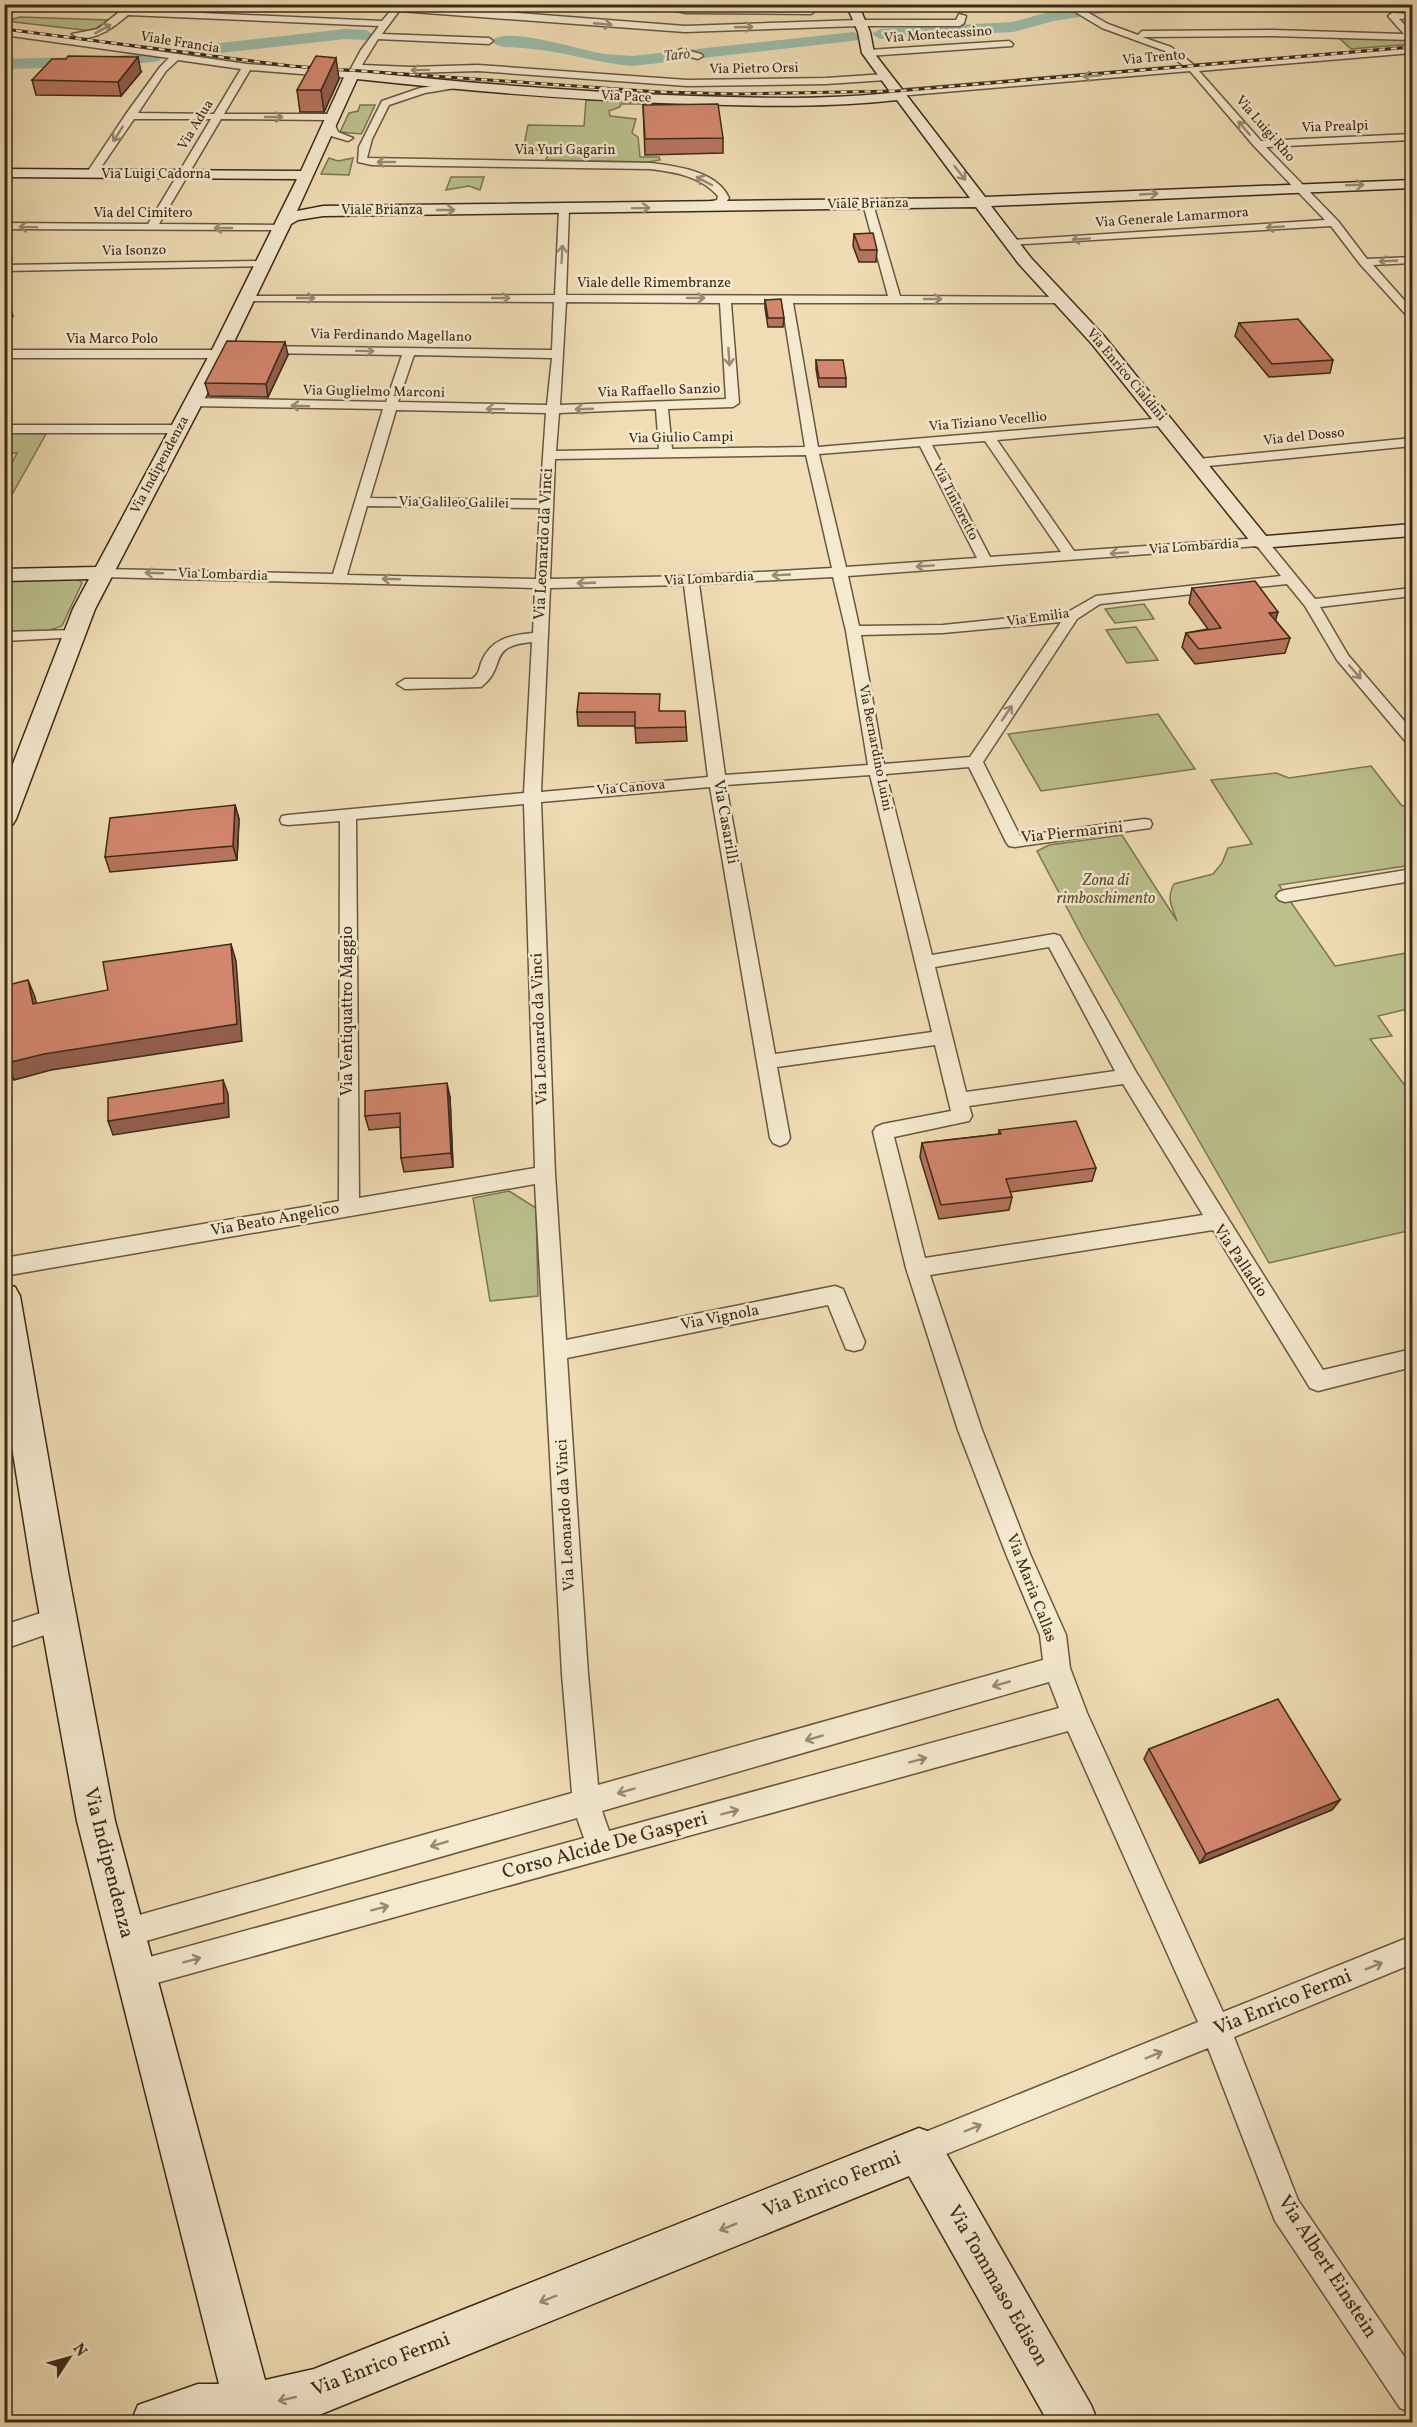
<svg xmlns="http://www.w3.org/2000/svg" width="1417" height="2427" font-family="Vollkorn,serif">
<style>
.green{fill:#bbc08d;stroke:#7b7552;stroke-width:1.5}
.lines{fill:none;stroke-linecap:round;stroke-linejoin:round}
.stream{stroke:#758270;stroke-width:3}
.river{fill:#9bbcaa;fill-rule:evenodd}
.street-casing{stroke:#68573f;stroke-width:3}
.secondary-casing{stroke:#3b2a18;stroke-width:3}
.street{fill:#f5e9cf;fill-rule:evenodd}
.secondary{fill:#f5e9cf;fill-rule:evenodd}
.rail-casing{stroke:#3b2a18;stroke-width:3}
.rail{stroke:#f5e9cf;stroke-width:2;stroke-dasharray:6;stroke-linecap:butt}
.wall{fill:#b6745f;stroke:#3b2a18;stroke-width:1.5}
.shaded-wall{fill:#945e4e;stroke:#3b2a18;stroke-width:1.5}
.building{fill:#d4876f;stroke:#3b2a18;stroke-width:1.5}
.oneway{stroke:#988a74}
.labels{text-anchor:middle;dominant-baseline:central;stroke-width:5;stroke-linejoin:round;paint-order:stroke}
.far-street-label{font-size:14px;fill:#3b2a18;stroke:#f5e9cf}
.far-water-label{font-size:15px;font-style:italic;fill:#534e3c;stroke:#f5e9cf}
.street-label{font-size:16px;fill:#3b2a18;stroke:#f5e9cf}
.park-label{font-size:16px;font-style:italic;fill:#5b5035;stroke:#f5e9cf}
.near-street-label{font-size:20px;fill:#3b2a18;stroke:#f5e9cf}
</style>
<rect width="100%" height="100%" fill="#f0ddb5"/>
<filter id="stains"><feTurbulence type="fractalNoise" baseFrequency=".00333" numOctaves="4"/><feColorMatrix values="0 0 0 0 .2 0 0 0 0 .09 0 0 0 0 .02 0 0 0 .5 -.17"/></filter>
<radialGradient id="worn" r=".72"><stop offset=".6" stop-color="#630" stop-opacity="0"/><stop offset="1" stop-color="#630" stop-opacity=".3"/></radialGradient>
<g class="green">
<polygon points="739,5 843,5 842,9 740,9"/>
<polygon points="20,17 108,20 92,31 5,21"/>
<polygon points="1337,36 1412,38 1412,44 1351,49"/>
<polygon points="586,100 674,103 676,106 670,104 621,104 620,107 609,111 610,116 636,119 632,133 638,137 640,157 659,157 660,160 649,162 546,160 548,154 524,145 528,125 584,126"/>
<polygon points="360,105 375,105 363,131 361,134 340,132 349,113 358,111"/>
<polygon points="329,158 338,161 353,158 349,175 321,174"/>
<polygon points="451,177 484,177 480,190 469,186 446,190"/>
<polygon points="5,433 46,434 5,507 5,476 17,453 5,453"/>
<polygon points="78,579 82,583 62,626 47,631 5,634 4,580"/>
<polygon points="1144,604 1154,619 1115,623 1105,609"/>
<polygon points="1136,627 1158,660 1127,663 1106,630"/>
<polygon points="1158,714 1195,769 1041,791 1008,734"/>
<path d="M1371,766L1402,806L1412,805V865L1279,885L1335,966L1412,952V1008L1378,1016L1392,1036L1370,1039L1412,1095V1230L1269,1263L1084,940L1037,851L1049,845L1122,835L1177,921C1172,907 1166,898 1174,884L1213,874L1222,863L1228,848L1252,844L1211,780L1276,773L1289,778Z"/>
<polygon points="509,1191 536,1208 538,1296 490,1301 473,1198"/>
</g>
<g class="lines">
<polyline class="stream" points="1049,4 1053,16"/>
<g class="river">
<polygon points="1097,4 1181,4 1173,9 1105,13 1054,21 1013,32 880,39 872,34 880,29 1012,22 1053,11"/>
<polygon points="345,29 366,30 374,35 366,40 345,39 193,56 185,51 193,46"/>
<path d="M854,32L862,37L860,40L632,66C595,63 560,50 522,48C513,47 498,49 492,41C504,25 584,51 604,54C613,55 623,55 632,56Z"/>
<polygon points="153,52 161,57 159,61 115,66 4,69 4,59 115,56"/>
</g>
<defs>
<g id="street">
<path d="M129,4H139L133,10L382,21L393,8L369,4H404L685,26L860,20H956L959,14L966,16L964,23L960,26H860L685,32L399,11L382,34L489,38L493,41L489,44L378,39L362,65L411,67L478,65L687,80L826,78L886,74L891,77L886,80L826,84L687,86L478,71L411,73L359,70L355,77L352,78L250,70L224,114H332L337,117L335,125L338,132L353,138L348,141L331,136L325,125L326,120L221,119L159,224L282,225L287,228L286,230L4,229V223L148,224L211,119H134L95,176H87L86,174L126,114L160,67L169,58L4,35V29L247,64L349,72L361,50L379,26L128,15C114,27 90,46 72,34L98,29ZM178,60L241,69L214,114L138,113L166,71Z"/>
<polygon points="643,4 686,7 811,8 815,11 811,14 686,13"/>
<polygon points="1062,4 1073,4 1108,24 1138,35 1142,31 1272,30 1404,34 1388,16 1392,13 1412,14 1412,18 1399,19 1412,32 1412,40 1272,36 1142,37 1171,47 1194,65 1412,47 1412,53 1199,71 1261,141 1412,134 1412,140 1266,147 1338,221 1367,259 1412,257 1412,263 1373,265 1412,309 1412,318 1408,317 1360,264 1331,226 1008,245 1008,241 1012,240 1325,220 1254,146 1190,71 898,96 893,93 898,90 1184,66 1165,51 1102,28"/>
<polygon points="1009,41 1013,44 1012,46 868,56 864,53 868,50"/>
<polygon points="682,49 701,54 703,56 698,59 679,54 679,50"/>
<path d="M452,83L455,84V88L425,93L389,105L372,139L367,158L650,163C676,166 717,171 729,198L724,205L693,209V205L717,200L718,196C700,176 675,172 650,169L372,165L358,162L359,147L382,101L420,88Z"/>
<path d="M868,201L873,204L900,296L1061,297L1067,300L1061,303H793L818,447L1165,418L1171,422L1170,425L997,440L1074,551L1261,538L1266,539L1315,599L1412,588V596L1320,607L1348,655L1412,730V744L1406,742L1337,660L1305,606L1287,584L1100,604L1077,619L983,762L1020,836L1144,819L1150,820L1152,824L1150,828L1015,847L1009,846L1006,842L969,767L886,774L932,955L1054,934L1060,936L1136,1072L1323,1370L1412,1349V1367L1318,1391L1310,1388L1213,1230L930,1275L982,1430L1030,1554L1066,1635L1070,1668L1087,1713L1223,2012L1412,1936V1964L1234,2037L1298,2200L1412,2368V2413L1400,2408L1275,2221L1208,2048L919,2165L908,2161L904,2150L908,2139L1198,2022L1068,1731L135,1989L125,1985L121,1975L125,1965L135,1961L584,1838L577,1818L125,1947L115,1943L111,1933L115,1923L125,1919L572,1793L562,1674L535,1184L4,1276V1258L339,1201L340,821L288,825L282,824L280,820L282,816L288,815L524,793L532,642C485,646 508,667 481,687L405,689L397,684L405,679H472C479,674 479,670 481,663C490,639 510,635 533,633L535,588L103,577L96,573L103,569L333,574L383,409L193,406L187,402L193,398L386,402L402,355L259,353L255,352V346L552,350L554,302L247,301L241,298L243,296L555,295L559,209L564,206L569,209L566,295L888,296L863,204ZM566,302L720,303L726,399L560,405ZM731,303H782L805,447L672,449L668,409L733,407L739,403ZM414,355L552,358L547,405L398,402ZM656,409L659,449L556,451L559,413ZM396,410L546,413L540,500L370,498ZM985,441L1061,552L990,557L932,445ZM920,446L977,558L846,567L819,454ZM806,455L832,568L691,576L550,579L555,459ZM367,506L540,508L536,579L347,575ZM1257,546L1281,576L1096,596L1068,612L943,625L859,626L848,576ZM833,577L846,631L868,765L725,775L699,584ZM684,585L708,777L541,792L550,588ZM1061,622L970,757L884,764L861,635L943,633ZM870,775L932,1032L775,1054L726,785ZM710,787L770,1138L773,1143L780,1146L787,1143L790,1138L777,1067L935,1045L951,1111L883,1124L876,1127L873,1132L906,1268L958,1430L1006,1554L1040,1635L1043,1660L598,1785L588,1674L567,1358L828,1305L846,1349L854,1351L862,1349L865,1342L843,1289L835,1286L566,1340L555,1174L541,802ZM524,804L535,1168L359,1198L356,819ZM1049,947L1115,1071L966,1092L935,967ZM1123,1084L1203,1215L925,1258L894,1137L969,1121L972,1116L969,1106ZM1049,1682L1059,1708L609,1831L602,1811Z"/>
<polygon points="264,261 268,262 268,266 4,271 4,265"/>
<polygon points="4,350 219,350 225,354 219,358 4,358"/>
<polygon points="4,425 180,425 186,429 180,433 4,433"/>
<polygon points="1412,438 1412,446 1198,467 1191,463 1198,459"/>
<polygon points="74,630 79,631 81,634 79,637 4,641 4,632"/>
<polygon points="1412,869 1412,881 1285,902 1279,900 1276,896 1279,892 1285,890"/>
<polygon points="59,1607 68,1611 72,1619 68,1627 4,1649 4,1625"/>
</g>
<g id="secondary">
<path d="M846,4H858L870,32L874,53L985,197L1412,180V188L991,206L1031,258L1104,336L1266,536L1412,524V536L1261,548L1254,546L1092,344L1019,264L976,207L323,216L298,220L291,224L231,348L95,609L16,819L13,824L4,826V787L73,609L89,579L4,581V569L96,567L213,348L297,179L4,177V169L301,171L345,75L352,71C465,83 578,92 692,96C758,98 825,100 891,93L862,53L858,32ZM357,79C467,91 577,100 688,104C758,106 827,108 897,100L970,198L323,206L297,211Z"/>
<polygon points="4,1284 15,1287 20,1296 68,1572 115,1821 265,2380 314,2369 919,2128 935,2134 1091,2405 1098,2422 1048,2422 909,2176 314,2417 289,2422 131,2422 138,2405 198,2384 219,2384 77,1821 32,1572 4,1397"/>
</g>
</defs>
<use href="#street" class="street-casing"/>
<use href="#secondary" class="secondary-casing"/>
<use href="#street" class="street"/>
<use href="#secondary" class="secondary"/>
<defs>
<polyline id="rail" points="4,29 291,66 660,92 738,94 897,91 1412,47"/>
</defs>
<use href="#rail" class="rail-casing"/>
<use href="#rail" class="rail"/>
</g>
<g class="wall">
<polygon points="141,72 121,96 36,95 32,80"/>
<polygon points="339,79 324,112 300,112 297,90"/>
<polygon points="643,105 723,138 723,153 645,155"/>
<polygon points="854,234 877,250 876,262 859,262 853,246"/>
<polygon points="765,300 784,318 783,327 768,327 765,308"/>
<polygon points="1239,323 1333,360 1330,373 1269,377 1235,336"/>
<polygon points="288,355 268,397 209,396 205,383"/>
<polygon points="816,360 846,378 846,387 819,387 816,369"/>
<polygon points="1192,588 1276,621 1290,638 1285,653 1195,664 1182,647 1186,633 1208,629 1189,603"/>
<polygon points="660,711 686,727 687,741 636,743 635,726 578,726 577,712"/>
<polygon points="235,805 239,819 237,860 110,872 105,857"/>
<polygon points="450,1097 453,1167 404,1172 401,1158 400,1127 369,1130 365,1116"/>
<polygon points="999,1130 1096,1168 1092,1181 1010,1192 1012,1197 1009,1210 939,1219 920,1157 922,1143 999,1134"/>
<polygon points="1149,1749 1340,1800 1332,1810 1200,1863 1144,1759"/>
</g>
<g class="shaded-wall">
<polygon points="4,4 32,4 4,12"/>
<polygon points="138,57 141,72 121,96 118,82"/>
<polygon points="336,58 339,79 324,112 321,90"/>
<polygon points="9,304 13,316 4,327 4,310"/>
<polygon points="285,342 288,355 268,397 266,384"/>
<polygon points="1278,612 1274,626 1269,613"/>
<polygon points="235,805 239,819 237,860 233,846"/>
<polygon points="231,944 236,961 242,1041 51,1070 14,1080 7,1063"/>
<polygon points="28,980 35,997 40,1020 33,1004"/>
<polygon points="223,1080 228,1094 229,1117 113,1135 108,1121"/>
<polygon points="447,1083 450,1097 453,1167 451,1153"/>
<polygon points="1340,1800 1332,1810 1200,1863 1206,1854"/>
</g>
<g class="building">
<polygon points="68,56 138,57 118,82 32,80 52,59 66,59"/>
<polygon points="316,56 336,58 321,90 297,90"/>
<polygon points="718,104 723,138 645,139 643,105"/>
<polygon points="873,233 877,250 860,250 854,234"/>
<polygon points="781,299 784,318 768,318 765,300"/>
<polygon points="4,304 9,304 4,310"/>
<polygon points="1298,319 1333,360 1272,364 1239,323"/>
<polygon points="227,341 285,342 266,384 205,383"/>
<polygon points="816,360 843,360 846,378 819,378"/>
<polygon points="1255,581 1278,612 1269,613 1290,638 1199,649 1186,633 1221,628 1192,588"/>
<polygon points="579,693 660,694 659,711 685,711 686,727 635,728 635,712 577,712"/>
<polygon points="235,805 233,846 105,857 110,818"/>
<polygon points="231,944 237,1024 44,1054 7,1063 4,1052 4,986 28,980 33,1004 108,990 103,962"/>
<polygon points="223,1080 224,1103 108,1121 108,1098"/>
<polygon points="447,1083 451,1153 401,1158 400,1113 365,1116 365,1091"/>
<polygon points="1076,1121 1096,1168 1006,1179 1012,1197 941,1205 922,1143 1001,1134 999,1130"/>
<polygon points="1278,1699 1340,1800 1206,1854 1149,1749"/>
</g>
<defs><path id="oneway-shaft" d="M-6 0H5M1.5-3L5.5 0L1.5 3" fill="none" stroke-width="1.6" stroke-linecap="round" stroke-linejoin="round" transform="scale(1.5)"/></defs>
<g class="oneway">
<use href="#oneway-shaft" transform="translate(603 24) rotate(5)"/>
<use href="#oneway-shaft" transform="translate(744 27) rotate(-2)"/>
<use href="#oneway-shaft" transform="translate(103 29) rotate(-29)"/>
<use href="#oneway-shaft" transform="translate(420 70) rotate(179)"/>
<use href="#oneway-shaft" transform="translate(1092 76) rotate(175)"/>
<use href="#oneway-shaft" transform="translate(274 117)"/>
<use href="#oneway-shaft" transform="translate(1244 128) rotate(-131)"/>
<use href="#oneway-shaft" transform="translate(118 134) rotate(123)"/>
<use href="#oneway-shaft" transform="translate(386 162) rotate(-180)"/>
<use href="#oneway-shaft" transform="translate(960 173) rotate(52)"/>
<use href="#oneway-shaft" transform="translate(704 181) rotate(-153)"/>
<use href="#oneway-shaft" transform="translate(1355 185) rotate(-2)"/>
<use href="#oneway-shaft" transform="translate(1149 194) rotate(-3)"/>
<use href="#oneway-shaft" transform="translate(641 208) rotate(-1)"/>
<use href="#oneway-shaft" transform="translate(446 210)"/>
<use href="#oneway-shaft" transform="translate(28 227) rotate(-179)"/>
<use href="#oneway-shaft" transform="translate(1275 227) rotate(176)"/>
<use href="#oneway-shaft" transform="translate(223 228) rotate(-180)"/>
<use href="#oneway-shaft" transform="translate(1081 239) rotate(176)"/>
<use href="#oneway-shaft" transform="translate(562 254) rotate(-87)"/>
<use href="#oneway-shaft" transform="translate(1388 261) rotate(177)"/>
<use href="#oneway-shaft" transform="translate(306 298)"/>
<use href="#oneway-shaft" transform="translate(501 298)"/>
<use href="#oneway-shaft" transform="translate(696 298)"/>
<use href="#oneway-shaft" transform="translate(933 299)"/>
<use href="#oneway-shaft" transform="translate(365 351) rotate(1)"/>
<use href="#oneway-shaft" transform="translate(729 357) rotate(86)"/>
<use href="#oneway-shaft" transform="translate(300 406) rotate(-178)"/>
<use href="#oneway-shaft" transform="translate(495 409) rotate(-179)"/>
<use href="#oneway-shaft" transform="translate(584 409) rotate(178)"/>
<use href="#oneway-shaft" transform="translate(1119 553) rotate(176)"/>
<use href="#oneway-shaft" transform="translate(925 566) rotate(176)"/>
<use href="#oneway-shaft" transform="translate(154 573) rotate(-178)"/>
<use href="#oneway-shaft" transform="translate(781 575) rotate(177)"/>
<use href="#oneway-shaft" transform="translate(391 579) rotate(-178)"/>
<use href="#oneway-shaft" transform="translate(586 583) rotate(178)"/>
<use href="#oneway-shaft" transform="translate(1355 672) rotate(49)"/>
<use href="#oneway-shaft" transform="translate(1007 713) rotate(-56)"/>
<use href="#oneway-shaft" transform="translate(1001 1684) rotate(164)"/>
<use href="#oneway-shaft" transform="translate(814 1738) rotate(164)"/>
<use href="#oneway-shaft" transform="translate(918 1760) rotate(-15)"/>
<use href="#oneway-shaft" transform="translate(626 1791) rotate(164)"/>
<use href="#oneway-shaft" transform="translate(730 1812) rotate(-15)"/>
<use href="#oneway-shaft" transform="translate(439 1844) rotate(164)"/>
<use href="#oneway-shaft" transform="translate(380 1908) rotate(-15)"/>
<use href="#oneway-shaft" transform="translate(192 1960) rotate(-15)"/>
<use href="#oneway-shaft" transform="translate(1374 1966) rotate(-22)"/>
<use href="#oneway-shaft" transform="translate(1154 2055) rotate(-22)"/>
<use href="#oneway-shaft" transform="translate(973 2128) rotate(-22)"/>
<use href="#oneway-shaft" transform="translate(728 2227) rotate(158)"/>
<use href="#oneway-shaft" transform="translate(548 2299) rotate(158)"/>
<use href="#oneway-shaft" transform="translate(287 2399) rotate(167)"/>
</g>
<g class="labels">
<g class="far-street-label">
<text transform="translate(938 35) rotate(-4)">Via Montecassino</text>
<text transform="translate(180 43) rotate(9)">Viale Francia</text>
<text transform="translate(1154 58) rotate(-5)">Via Trento</text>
<text transform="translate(754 69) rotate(-1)">Via Pietro Orsi</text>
<text transform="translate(626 97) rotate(3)">Via Pace</text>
<text transform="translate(196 125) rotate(-59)">Via Adua</text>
<text transform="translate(1335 127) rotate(-2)">Via Prealpi</text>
<text transform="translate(1265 129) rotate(49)">Via Luigi Rho</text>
<text x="565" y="150">Via Yuri Gagarin</text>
<text x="156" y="174">Via Luigi Cadorna</text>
<text transform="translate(868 204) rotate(-1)">Viale Brianza</text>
<text x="382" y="210">Viale Brianza</text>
<text x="143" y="213">Via del Cimitero</text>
<text transform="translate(1172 218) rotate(-4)">Via Generale Lamarmora</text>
<text transform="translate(134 251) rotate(-1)">Via Isonzo</text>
<text x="654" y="283">Viale delle Rimembranze</text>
<text transform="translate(391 336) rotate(1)">Via Ferdinando Magellano</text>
<text x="112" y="339">Via Marco Polo</text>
<text transform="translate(1126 375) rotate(50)">Via Enrico Cialdini</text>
<text transform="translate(659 391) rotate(-2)">Via Raffaello Sanzio</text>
<text transform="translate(374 392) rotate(1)">Via Guglielmo Marconi</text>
<text transform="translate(988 422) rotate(-5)">Via Tiziano Vecellio</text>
<text transform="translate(1304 437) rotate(-6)">Via del Dosso</text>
<text transform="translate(681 438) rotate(-1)">Via Giulio Campi</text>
<text transform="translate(160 465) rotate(-62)">Via Indipendenza</text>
<text transform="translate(955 502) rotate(63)">Via Tintoretto</text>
<text transform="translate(454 503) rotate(1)">Via Galileo Galilei</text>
<text transform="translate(1194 547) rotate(-4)">Via Lombardia</text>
<text transform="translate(223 575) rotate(2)">Via Lombardia</text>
<text transform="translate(709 579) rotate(-3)">Via Lombardia</text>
<text transform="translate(1038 618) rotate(-8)">Via Emilia</text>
<text transform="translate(875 748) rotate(79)">Via Bernardino Luini</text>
<text transform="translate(631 788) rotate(-5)">Via Canova</text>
</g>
<g class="far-water-label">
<text transform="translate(677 56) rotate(-6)">Tarò</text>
</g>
<g class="street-label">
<text transform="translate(544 544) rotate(-87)">Via Leonardo da Vinci</text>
<text transform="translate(725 822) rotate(80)">Via Casarilli</text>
<text transform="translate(1072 833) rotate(-6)">Via Piermarini</text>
<text transform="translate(348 1011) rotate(-90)">Via Ventiquattro Maggio</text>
<text transform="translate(540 1029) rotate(-92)">Via Leonardo da Vinci</text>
<text transform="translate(275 1220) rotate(-10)">Via Beato Angelico</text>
<text transform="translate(1240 1261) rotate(56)">Via Palladio</text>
<text transform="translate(720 1318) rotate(-11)">Via Vignola</text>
<text transform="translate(566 1515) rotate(-93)">Via Leonardo da Vinci</text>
<text transform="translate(1031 1588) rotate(69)">Via Maria Callas</text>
</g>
<g class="park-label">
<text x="1106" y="881">Zona di<tspan x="1106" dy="18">rimboschimento</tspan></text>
</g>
<g class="near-street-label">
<text transform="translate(605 1846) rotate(-15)">Corso Alcide De Gasperi</text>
<text transform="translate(108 1863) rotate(76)">Via Indipendenza</text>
<text transform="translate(1283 2003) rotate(-22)">Via Enrico Fermi</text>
<text transform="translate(832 2185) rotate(-22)">Via Enrico Fermi</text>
<text transform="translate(1327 2267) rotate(57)">Via Albert Einstein</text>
<text transform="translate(997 2286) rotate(60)">Via Tommaso Edison</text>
<text transform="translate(381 2365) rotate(-21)">Via Enrico Fermi</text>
</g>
</g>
<rect width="1417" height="2427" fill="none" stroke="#f0ddb5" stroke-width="24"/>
<rect x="6" y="6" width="1405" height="2415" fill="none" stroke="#3b2a18" stroke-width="3"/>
<rect x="12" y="12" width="1393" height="2403" fill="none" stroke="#3b2a18" stroke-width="1.5"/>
<g transform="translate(69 2358) rotate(54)" stroke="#f5e9cf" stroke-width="4.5" paint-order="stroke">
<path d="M0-4.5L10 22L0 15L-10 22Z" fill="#3b2a18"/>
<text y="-9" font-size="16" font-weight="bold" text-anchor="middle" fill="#3b2a18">N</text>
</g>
<rect width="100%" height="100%" filter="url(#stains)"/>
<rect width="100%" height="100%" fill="url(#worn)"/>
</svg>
